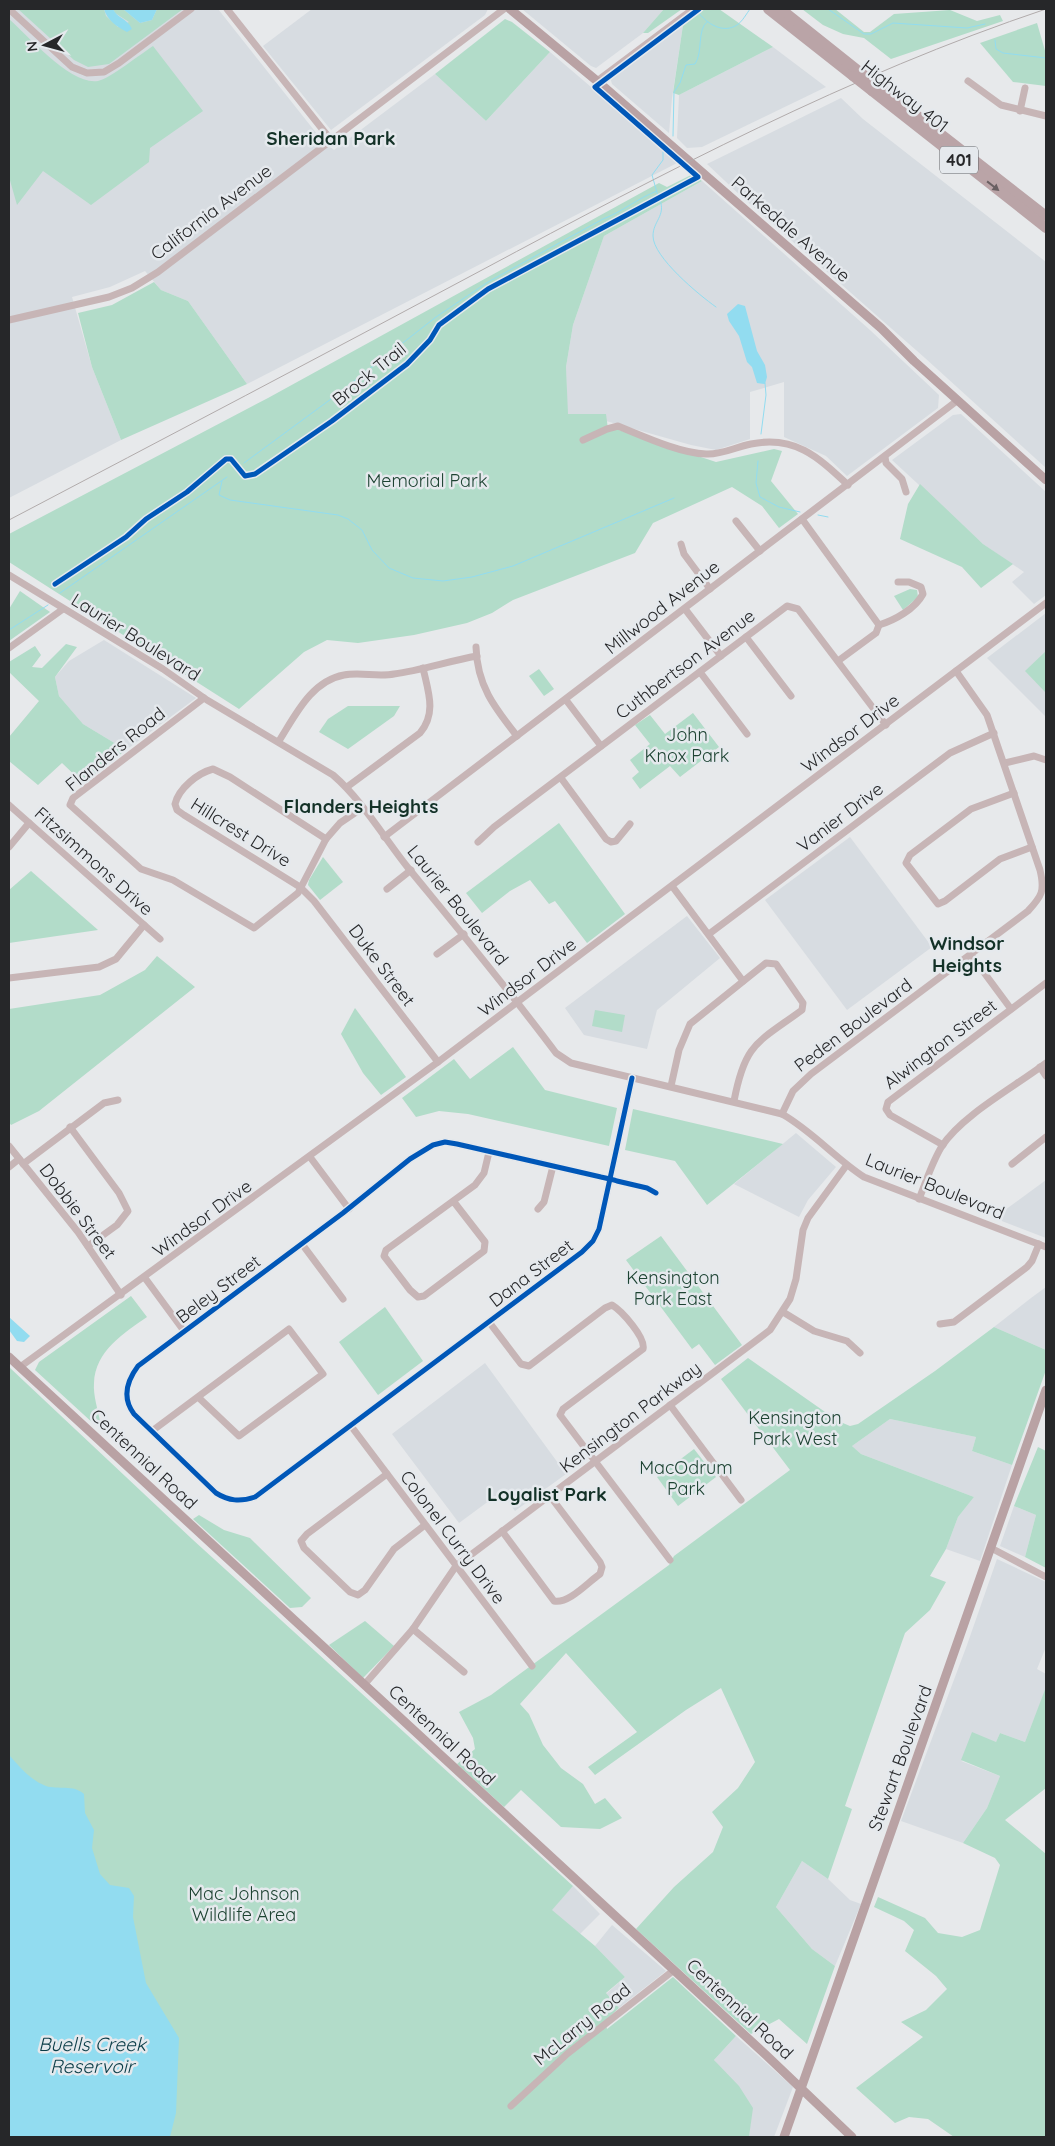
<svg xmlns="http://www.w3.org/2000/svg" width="1055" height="2146" font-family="Quicksand,sans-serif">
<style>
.built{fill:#d7dce1}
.green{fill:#b2dcc9}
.water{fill:#92dcf0}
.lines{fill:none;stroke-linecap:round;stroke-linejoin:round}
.stream{stroke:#92dcf0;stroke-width:1}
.minor{stroke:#c7b5b6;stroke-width:7}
.major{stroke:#b9a2a4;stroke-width:9}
.highway{stroke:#baa4a7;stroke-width:10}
.rail{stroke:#b1abab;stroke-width:1}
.highway-bridge{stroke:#baa4a7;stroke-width:10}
.cycleway-casing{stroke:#e5e9ed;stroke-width:8}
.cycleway{stroke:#0057b8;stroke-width:5}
.oneway{fill:#695f62}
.labels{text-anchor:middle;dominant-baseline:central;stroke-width:5;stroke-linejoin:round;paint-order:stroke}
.shield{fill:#e5e9ed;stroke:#5f6164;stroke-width:1}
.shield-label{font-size:16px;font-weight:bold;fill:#262729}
.street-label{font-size:18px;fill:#262729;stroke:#e5e9ed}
.park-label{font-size:18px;fill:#1d4332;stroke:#e5e9ed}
.neighbourhood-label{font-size:19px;font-weight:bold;fill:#133127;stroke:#e5e9ed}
.water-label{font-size:19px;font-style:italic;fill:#083b46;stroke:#e5e9ed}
</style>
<rect width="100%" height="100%" fill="#e7e9eb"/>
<g class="built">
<polygon points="9,9 218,9 321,139 334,150 435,74 486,121 550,52 679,162 247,384 188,301 161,290 145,271 110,287 72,297 92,367 121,440 9,498"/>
<polygon points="312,9 488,9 485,15 331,130 263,46"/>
<polygon points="522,9 664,9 643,33 596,68 591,66"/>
<polygon points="683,25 672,98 669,133 612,84 610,77"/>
<polygon points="773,47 826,87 702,147 687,148 677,138 679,95"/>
<polygon points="841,98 863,119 1046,262 1046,468 925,358 742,197 707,164"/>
<polygon points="702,181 870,330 939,395 938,408 847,476 826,456 784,437 784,382 750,392 750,439 716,450 691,445 606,421 605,414 567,415 566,367 573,325 604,236"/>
<polygon points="961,414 1046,492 1046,595 1034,604 1012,582 1024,572 983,544 892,460 953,415"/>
<polygon points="1046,613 1046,717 987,658"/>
<polygon points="104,640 196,698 126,750 83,724 59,696 55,677 69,661"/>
<polygon points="850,837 932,947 847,1010 765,900"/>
<polygon points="687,916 720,958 657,1010 647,1049 584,1035 565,1008"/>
<polygon points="796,1133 836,1167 808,1200 799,1217 734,1184"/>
<polygon points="1046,1180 1046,1238 994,1218"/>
<polygon points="1046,1287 1046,1350 994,1327 1031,1298"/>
<polygon points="485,1363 566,1474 515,1511 501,1492 459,1523 392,1434"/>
<polygon points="890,1419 976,1437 972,1451 1012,1465 980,1561 946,1549 958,1517 974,1497 861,1454 852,1446"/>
<polygon points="1014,1506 1036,1515 1025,1557 1000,1546"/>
<polygon points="997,1559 1046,1582 1046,1647 1037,1669 1046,1674 1046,1689 1025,1742 1000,1733 996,1742 961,1761 1000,1776 987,1808 963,1843 901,1821 967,1645"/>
<polygon points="802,1861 828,1879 850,1900 861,1904 835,1966 812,1949 776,1907"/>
<polygon points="573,1886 600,1914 580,1934 551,1910"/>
<polygon points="612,1925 666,1971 619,2008 606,1994 625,1977 595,1946"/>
<polygon points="736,2036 793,2087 774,2137 749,2137 752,2108 714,2060"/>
</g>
<g class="green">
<polygon points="18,9 104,9 106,16 118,27 129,22 115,13 113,9 123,9 140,23 152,20 157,9 183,9 109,64 88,67 74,60"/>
<polygon points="664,9 682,9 648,33 643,33"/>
<polygon points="705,9 719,9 773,47 679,95 673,93 683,25"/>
<polygon points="802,9 835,9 864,32 870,32 894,14 950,10 977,21 1000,15 1003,21 891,59 864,38 843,34 823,25"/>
<path d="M9,19C28,36 72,86 98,81C109,79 142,53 153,46L203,111L150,148L149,162L91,205L43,171L17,205L9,177Z"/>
<polygon points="505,19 512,22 550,52 486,121 435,74"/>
<polygon points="1037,23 1046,54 1046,86 1013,82 980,43"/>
<polygon points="693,174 702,181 604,236 573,325 566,367 568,414 606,414 608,429 616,429 716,462 774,449 782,451 771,481 798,514 779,528 762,506 732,487 653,523 635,553 513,600 492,613 467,623 414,635 358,643 327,640 304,652 239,709 9,562 9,534 268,398 659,183 667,187"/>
<polygon points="154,282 161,290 188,301 247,384 121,440 92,367 78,313 112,305"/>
<polygon points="920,484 983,544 1013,564 981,588 962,567 900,539 908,504"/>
<polygon points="910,589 917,590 918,597 903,610 894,596"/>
<polygon points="20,591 50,612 9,641 9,609"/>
<polygon points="66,644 77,647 55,677 59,696 83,724 126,750 83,783 62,763 38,785 9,761 9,737 39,701 9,672 9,662 35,646 41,655 32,667 42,668"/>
<polygon points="1046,651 1046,693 1025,671"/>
<polygon points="539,669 554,689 544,696 529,676"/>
<polygon points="348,706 400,706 394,716 348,749 319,732 328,719"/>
<polygon points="693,713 719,747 680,777 670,766 640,789 632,778 639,772 630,760 650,744 635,725 650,715 665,734"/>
<polygon points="559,823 625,914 587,943 555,901 549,904 530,880 510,891 482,913 466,893"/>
<polygon points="323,857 343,882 320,900 308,885 309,880"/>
<polygon points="31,871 98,930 9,943 9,890"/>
<polygon points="157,956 195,987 39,1111 11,1125 9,1122 9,1009 100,995 145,970"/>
<polygon points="355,1008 406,1077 381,1095 363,1073 341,1034"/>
<polygon points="595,1010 625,1015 622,1032 592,1026"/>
<polygon points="513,1047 545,1090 617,1108 609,1146 468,1114 439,1111 416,1117 402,1098 454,1059 470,1079"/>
<polygon points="633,1109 783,1144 707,1205 675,1161 625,1150"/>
<polygon points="661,1236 742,1345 715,1365 699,1344 692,1349 626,1260"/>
<path d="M131,1296L147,1317C124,1333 95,1351 94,1383C93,1395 98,1410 100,1421L95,1425L35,1370L39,1362Z"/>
<polygon points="385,1307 423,1361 378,1395 339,1342"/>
<polygon points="994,1327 1046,1350 1046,1370 1012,1465 972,1451 976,1437 890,1419 852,1446 861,1454 974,1497 958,1517 946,1549 930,1576 946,1582 930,1610 905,1633 845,1806 852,1809 828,1879 802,1861 776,1907 812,1949 835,1966 807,2044 779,2019 751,2034 636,1929 674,1887 713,1852 723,1827 712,1812 738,1788 755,1762 721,1688 686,1710 595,1775 588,1767 637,1732 566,1653 520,1704 529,1714 543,1745 561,1768 583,1784 595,1804 605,1798 622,1818 600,1829 561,1827 521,1790 504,1807 457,1764 475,1749 473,1738 459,1712 491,1695 669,1565 674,1556 790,1470 721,1379 748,1358 838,1421 850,1426 858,1424 935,1371"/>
<polygon points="9,1367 192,1539 573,1886 552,1910 595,1946 625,1977 606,1993 619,2008 605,2021 607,2029 673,1977 736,2036 714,2060 739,2086 753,2108 749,2137 9,2137"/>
<polygon points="1038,1447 1046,1451 1046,1568 1025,1557 1036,1515 1014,1506"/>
<polygon points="694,1449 716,1477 678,1506 657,1477"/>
<polygon points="199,1515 224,1530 250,1538 311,1598 302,1607 290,1608 193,1519"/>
<polygon points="365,1621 394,1646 363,1678 329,1645"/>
<polygon points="1046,1687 1046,1788 1005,1820 1046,1854 1046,2137 954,2137 928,2119 909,2117 895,2123 856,2088 923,2037 901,2022 926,2010 947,1989 936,1976 905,1951 914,1930 904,1921 874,1907 878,1897 925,1918 938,1933 962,1937 980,1930 1000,1865 995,1858 963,1843 987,1808 1000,1776 961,1760 972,1732 996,1742 1000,1733 1025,1742"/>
</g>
<g class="water">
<path d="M104,9H113C117,18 127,18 132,29L127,32C117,27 107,20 104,9Z"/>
<polygon points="123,9 157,9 152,20 140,23"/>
<polygon points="738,304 745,306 757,351 765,365 767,377 765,384 757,383 752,367 747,362 739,336 729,321 727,314"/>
<polygon points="9,1317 30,1336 24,1342 17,1341 9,1330"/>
<path d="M9,1755C20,1767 30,1780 46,1786C58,1790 73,1784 84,1794L85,1813L94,1830L92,1848L100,1874L110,1885L129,1888L134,1896L133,1917L146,1983L179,2038L176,2113L170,2137H9Z"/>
</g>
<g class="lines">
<g class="stream">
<polyline points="828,9 864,34 871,34 893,23 967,28 985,24"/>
<path d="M698,12C707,24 723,34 737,25C742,22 747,13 750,9"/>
<polyline points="995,40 996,49 1003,53 1046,58"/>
<path d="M673,136L674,92L680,83L686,65L695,64C703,53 697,29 707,22"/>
<polyline points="658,196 652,175 663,160 663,152"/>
<path d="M660,200C666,216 653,221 653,236C653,257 699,295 716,307"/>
<polyline points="761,434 766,395 765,383"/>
<polyline points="758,461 756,483 760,497 779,507 800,512"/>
<path d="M244,463L331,399L436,317L488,282L603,219C622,212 638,198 657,191"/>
<polyline points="222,481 219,495 230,500 338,515 348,519 362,530 372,550 389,568 413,578 443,581 472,577 513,566 674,498"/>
<polyline points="818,515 828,517"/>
<polyline points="60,593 227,477"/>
<polyline points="9,630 48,605"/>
</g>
<g class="minor">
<polyline points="9,9 72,67 87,73 104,72 119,63 191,9"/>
<polyline points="227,9 331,140"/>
<polyline points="597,81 693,9"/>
<polyline points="968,81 1001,105 1046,116"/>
<polyline points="1020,111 1025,88"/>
<polyline points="9,320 109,297 132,288 158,272 504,9"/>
<path d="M583,440L607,429L618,426C643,436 679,453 706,454C722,455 735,447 751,444C795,435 818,457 848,485"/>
<polyline points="885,457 886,463 902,479 906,492"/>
<polyline points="802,519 879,625 876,633 838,661"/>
<polyline points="736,521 760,551"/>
<polyline points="681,544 684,554 710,589"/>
<path d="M9,575L163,669L207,700L333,775C363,801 384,838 409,869C459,930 509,990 556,1053L571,1063L782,1114C812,1131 835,1158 864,1177L1046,1247"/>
<polyline points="685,609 721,656"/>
<path d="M879,625C895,620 915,609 923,594L921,587L909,582H898"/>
<polyline points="746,637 791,696"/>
<path d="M476,647C477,685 494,707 517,736"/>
<polyline points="9,648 63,609"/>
<polyline points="700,672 747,734"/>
<polyline points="204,698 73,798 70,805 141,869 173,880 254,928 298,893 326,839 340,823 362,808"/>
<polyline points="566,700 601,746"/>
<path d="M279,741C295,716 311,681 344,675C360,672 378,677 394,674C422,670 449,661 477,656"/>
<polyline points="1005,763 1034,756 1046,760"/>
<polyline points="561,778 606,839 611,842 616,841 630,824"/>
<path d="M347,787L420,733C437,713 428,691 423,668"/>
<polyline points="1014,793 971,809 910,855 906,863 938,904 945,901 1000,859 1032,847"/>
<polyline points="9,805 160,939"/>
<polyline points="384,837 958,400"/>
<path d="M326,839L230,777L213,769C198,773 179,788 175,804L177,810L184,815L300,887L314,901L438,1062"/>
<polyline points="478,842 494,827 787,606 798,609 886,725"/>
<polyline points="9,847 29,823"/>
<polyline points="672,886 743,981"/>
<polyline points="387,889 411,870"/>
<polyline points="709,934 950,753 994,733"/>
<polyline points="437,954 464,934"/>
<polyline points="971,955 1011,1009"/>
<polyline points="9,978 99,967 116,959 144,925"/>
<polyline points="1040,1067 1046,1076"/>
<path d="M632,1078L599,1229L593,1241L582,1252L255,1497C240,1502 229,1501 216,1493L134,1414C122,1398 126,1382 138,1366L343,1213L410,1159L433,1145L445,1142L457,1144L601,1177C606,1178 612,1179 617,1181L647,1188L656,1193"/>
<path d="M671,1086L679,1050L690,1024L766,963L776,964L803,1003L802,1010C757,1043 745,1043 734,1101"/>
<path d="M782,1114L793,1091L811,1074L1028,911C1042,896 1045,891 1040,870L987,715L956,671"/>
<polyline points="70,1127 119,1193 128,1211 117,1225 88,1246"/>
<polyline points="943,1145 890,1115 886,1109 888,1102 1046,983"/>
<polyline points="9,1146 78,1232 121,1295"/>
<polyline points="310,1157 349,1209"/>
<polyline points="23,1164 104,1103 118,1100"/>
<polyline points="1012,1164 1046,1137"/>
<polyline points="9,1167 19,1159"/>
<path d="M919,1199C926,1182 932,1162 942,1146C962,1115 1016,1086 1046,1063"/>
<polyline points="454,1202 485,1242 484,1251 424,1296 418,1297 410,1290 384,1256 386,1250 475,1185 484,1173 489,1152"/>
<polyline points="538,1209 544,1202 553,1166"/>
<polyline points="302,1244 343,1299"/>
<polyline points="145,1278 184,1331"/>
<polyline points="783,1312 814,1331 847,1341 860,1353"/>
<path d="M489,1322L521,1364L529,1366L605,1308L612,1305C622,1311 646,1338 643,1349L563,1409L560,1415L670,1560"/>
<polyline points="940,1324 954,1322 1027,1267 1032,1261 1039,1244"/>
<polyline points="20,1367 438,1062 1046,603"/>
<polyline points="670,1405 741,1500"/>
<polyline points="351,1426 532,1666"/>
<polyline points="152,1431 289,1329 323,1374 239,1436 198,1397"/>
<polyline points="387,1474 307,1534 301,1541 304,1548 350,1592 358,1595 365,1590 394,1549 425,1525"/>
<path d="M502,1531L554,1601C569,1604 588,1582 600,1574L602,1567L600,1562L550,1496"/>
<polyline points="991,1548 1046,1577"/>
<polyline points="413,1629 464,1672"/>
<polyline points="364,1685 413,1629 456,1566 770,1330 790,1299 796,1279 803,1230 808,1218 846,1166"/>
<polyline points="511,2106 567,2054 674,1970"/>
</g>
<g class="major">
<polyline points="510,9 597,81 881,328 914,361 1046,480"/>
<polyline points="9,1357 766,2055 852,2137"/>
<polyline points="784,2137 1046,1390"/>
</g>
<g class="highway">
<polyline points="768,9 853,76"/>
<polyline points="781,9 860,72"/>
<polyline points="882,88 1046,216"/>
<polyline points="872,91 1046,228"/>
</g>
<path class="rail" d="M9,520C167,437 325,354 482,270C665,172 849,75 1046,9"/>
<g class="highway-bridge">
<polyline points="860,72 882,88"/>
<polyline points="853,76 872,91"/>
</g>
<defs>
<g id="cycleway">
<polyline points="55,584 126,537 146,519 187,492 226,459 231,459 245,476 255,474 332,421 407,364 430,340 439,325 488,289 698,177 595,87 699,9"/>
<path d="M632,1078L599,1229L593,1241L582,1252L255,1497C240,1502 229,1501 216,1493L134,1414C122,1398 126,1382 138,1366L343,1213L410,1159L433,1145L445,1142L457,1144L601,1177C606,1178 612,1179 617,1181L647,1188L656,1193"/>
</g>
</defs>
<use href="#cycleway" class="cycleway-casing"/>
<use href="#cycleway" class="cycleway"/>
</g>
<defs><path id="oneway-solid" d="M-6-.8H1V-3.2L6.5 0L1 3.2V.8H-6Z" transform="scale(1.25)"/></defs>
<use class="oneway" href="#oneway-solid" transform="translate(993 186) rotate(38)"/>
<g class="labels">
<rect class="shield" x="940" y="146.5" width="38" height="27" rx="4"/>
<g class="shield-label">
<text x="959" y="160">401</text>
</g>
<g class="street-label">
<text transform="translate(905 96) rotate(38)">Highway 401</text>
<text transform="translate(211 212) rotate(-37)">California Avenue</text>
<text transform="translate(791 229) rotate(41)">Parkedale Avenue</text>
<text transform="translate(369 374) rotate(-39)">Brock Trail</text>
<text transform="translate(662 607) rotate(-38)">Millwood Avenue</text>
<text transform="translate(136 637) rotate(32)">Laurier Boulevard</text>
<text transform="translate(685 664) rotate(-37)">Cuthbertson Avenue</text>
<text transform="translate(850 733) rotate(-37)">Windsor Drive</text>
<text transform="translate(115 749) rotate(-39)">Flanders Road</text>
<text transform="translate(840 817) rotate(-37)">Vanier Drive</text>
<text transform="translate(241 832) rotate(32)">Hillcrest Drive</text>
<text transform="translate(94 861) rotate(42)">Fitzsimmons Drive</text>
<text transform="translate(458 905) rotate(51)">Laurier Boulevard</text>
<text transform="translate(382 965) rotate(53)">Duke Street</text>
<text transform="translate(527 977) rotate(-37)">Windsor Drive</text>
<text transform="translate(853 1025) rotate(-37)">Peden Boulevard</text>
<text transform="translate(940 1044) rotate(-37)">Alwington Street</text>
<text transform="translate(935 1186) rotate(22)">Laurier Boulevard</text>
<text transform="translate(78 1211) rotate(53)">Dobbie Street</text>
<text transform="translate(202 1218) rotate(-36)">Windsor Drive</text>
<text transform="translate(531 1273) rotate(-37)">Dana Street</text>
<text transform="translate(218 1289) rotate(-37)">Beley Street</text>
<text transform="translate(630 1417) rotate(-37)">Kensington Parkway</text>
<text transform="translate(144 1459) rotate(43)">Centennial Road</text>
<text transform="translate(453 1537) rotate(53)">Colonel Curry Drive</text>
<text transform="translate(442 1735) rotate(43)">Centennial Road</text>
<text transform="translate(900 1758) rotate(-70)">Stewart Boulevard</text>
<text transform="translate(740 2009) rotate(43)">Centennial Road</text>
<text transform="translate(582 2024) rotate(-39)">McLarry Road</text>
</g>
<g class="park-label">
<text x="427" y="480">Memorial Park</text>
<text x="687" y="734">John<tspan x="687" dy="21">Knox Park</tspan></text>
<text x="673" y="1277">Kensington<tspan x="673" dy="21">Park East</tspan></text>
<text x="795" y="1417">Kensington<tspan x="795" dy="21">Park West</tspan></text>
<text x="686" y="1467">MacOdrum<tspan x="686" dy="21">Park</tspan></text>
<text x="244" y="1893">Mac Johnson<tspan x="244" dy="21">Wildlife Area</tspan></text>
</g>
<g class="neighbourhood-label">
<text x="331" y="138">Sheridan Park</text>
<text x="361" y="806">Flanders Heights</text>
<text x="967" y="943">Windsor<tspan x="967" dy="22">Heights</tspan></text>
<text x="547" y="1494">Loyalist Park</text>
</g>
<g class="water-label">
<text x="92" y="2044">Buells Creek<tspan x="92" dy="22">Reservoir</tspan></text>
</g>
</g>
<rect width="1055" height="2146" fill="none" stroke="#262729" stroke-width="20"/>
<g transform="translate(45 45) rotate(264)" stroke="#e5e9ed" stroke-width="4" paint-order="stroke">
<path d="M0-4L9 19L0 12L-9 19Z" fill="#262729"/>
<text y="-8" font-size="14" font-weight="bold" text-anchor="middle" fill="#262729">N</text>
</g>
</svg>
